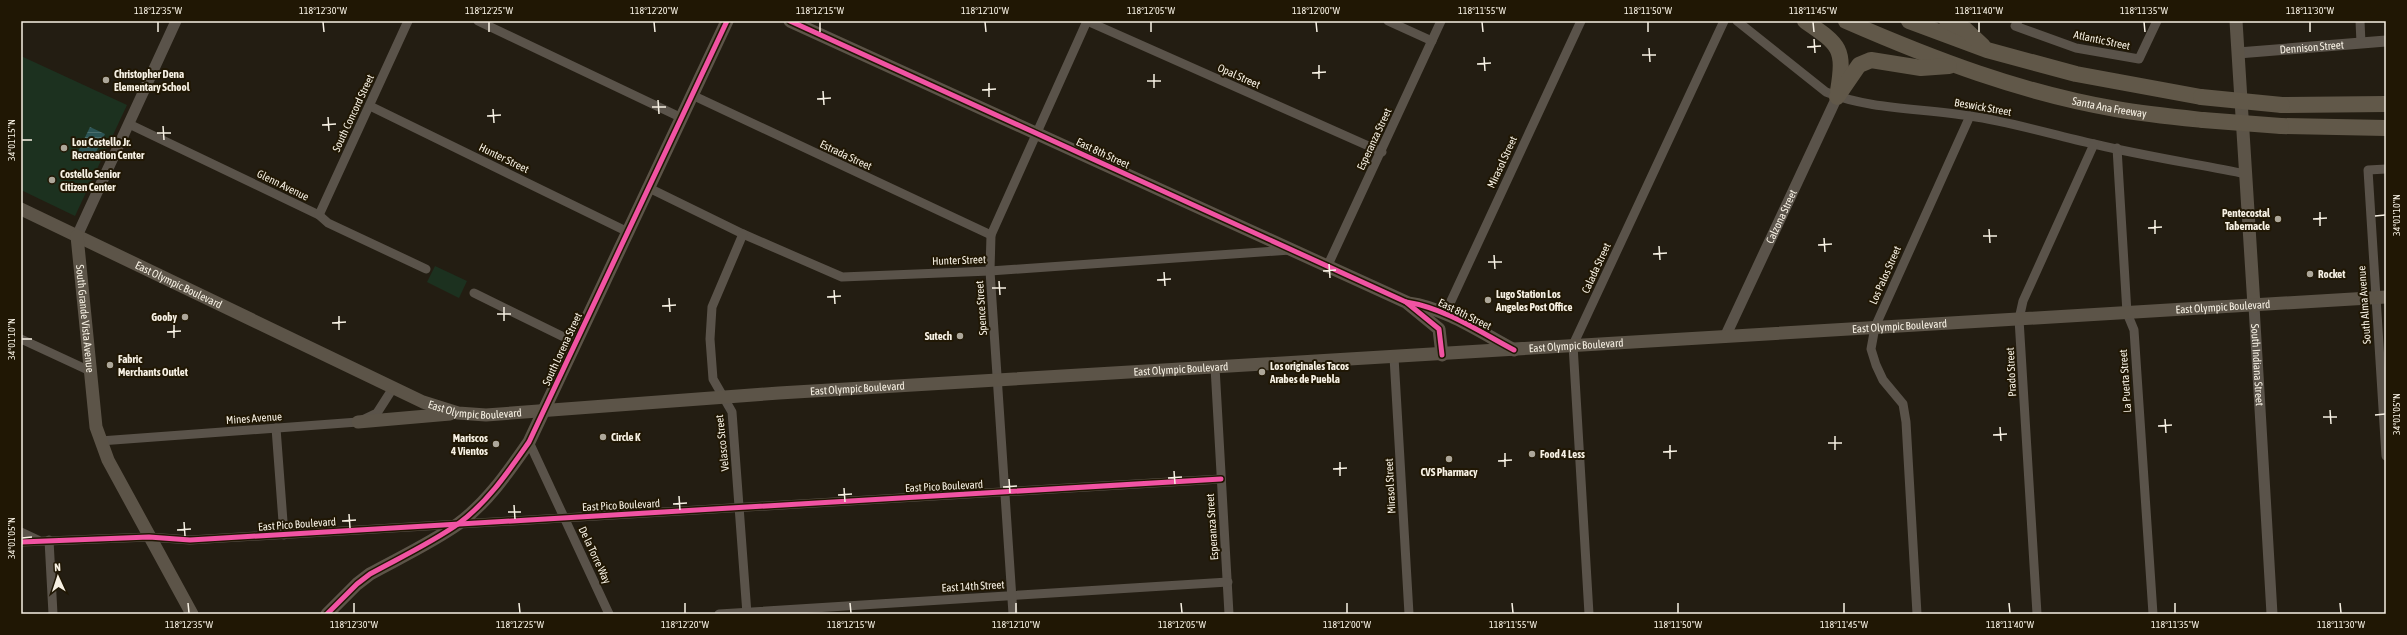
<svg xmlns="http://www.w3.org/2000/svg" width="2407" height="635" font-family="'Asap Condensed',sans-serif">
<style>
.green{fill:#1c311f}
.water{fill:url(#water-rules)}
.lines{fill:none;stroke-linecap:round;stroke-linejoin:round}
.minor{stroke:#5a534a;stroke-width:9}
.tertiary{stroke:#5a534a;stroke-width:11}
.secondary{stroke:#5c5448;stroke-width:13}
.motorway{stroke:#615849;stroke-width:16}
.motorway-bridge{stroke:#615849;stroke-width:16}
.cycleway-casing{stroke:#201704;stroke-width:8}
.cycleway{stroke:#f153a3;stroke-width:5}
.ticks{fill:none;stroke:#f7f1e4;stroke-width:1.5}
.poi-dot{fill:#ada79a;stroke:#201704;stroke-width:1.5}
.labels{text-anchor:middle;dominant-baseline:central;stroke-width:4;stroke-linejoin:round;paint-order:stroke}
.street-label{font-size:11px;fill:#f7f1e4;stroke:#201704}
.poi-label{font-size:11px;font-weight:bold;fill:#f7f1e4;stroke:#201704;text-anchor:start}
.neatline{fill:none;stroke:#f7f1e4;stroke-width:1.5}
.ticks-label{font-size:10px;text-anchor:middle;fill:#f7f1e4}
</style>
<defs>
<pattern id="water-rules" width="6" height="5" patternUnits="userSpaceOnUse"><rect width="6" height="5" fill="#2c5556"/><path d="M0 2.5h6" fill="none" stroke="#4b6e6e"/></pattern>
</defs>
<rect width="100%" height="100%" fill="#231d12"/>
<g class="green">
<polygon points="21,56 127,105 75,216 21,190"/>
<polygon points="435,266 467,281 459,298 427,282"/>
</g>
<polygon class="water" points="90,127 105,134 92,160 77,154"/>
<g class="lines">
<g class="minor">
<polyline points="478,21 682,118"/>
<polyline points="1087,21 1382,152"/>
<polyline points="1388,21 1432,41"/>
<path d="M1737,21L1826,92C1871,110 1922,108 1970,116C2012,122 2053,135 2094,144C2144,156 2196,164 2246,174"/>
<polyline points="2018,21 2015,26 2076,48 2139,59 2157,21"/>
<polyline points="2360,21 2361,43"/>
<polyline points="692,95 991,235"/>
<polyline points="370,106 628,232"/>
<polyline points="129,124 319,215 328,223 426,269"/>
<polyline points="2117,148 2127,313 2134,330 2153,614"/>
<polyline points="2386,169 2368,170 2386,456"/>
<polyline points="649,188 743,234 842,277 990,271 1290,250"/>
<polyline points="319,215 408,21"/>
<polyline points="743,234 712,307 710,339 713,379 732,412 747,614"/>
<polyline points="1327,267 1441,21"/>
<polyline points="474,293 576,343"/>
<polyline points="1445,314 1581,21"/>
<polyline points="21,339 90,371"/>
<polyline points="1394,357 1409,614"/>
<polyline points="1215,367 1229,614"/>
<polyline points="276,428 284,535"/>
<polyline points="100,441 358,422 377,413 393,388"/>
<polyline points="529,442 609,614"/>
<polyline points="21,532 38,540"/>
<polyline points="49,540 53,614"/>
<polyline points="21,542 149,537 190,540 1221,479"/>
<polyline points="719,614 1228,582"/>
<polyline points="1013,614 990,271 991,235 1087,21"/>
<polyline points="1589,614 1573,345 1724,21"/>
<polyline points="1917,614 1906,422 1903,404 1883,380 1876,365 1871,349 1875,327 1970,116"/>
<polyline points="2037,614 2019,319 2023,301 2094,144"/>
</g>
<g class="tertiary">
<path id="s1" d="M2238,53L2386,41"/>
<polyline points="77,236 176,21"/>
<path id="s2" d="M2254,306L2272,614"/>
<path id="s3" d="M1725,337L1837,97"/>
</g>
<g class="secondary">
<polyline points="790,21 1406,302 1439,329 1442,355"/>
<polyline points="2236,21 2254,306"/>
<path id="s4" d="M21,209L423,402L458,413L486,415L779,393L2386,297"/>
<path id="s5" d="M77,236L96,427L108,460L192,614"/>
<path d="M1408,303C1446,308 1480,332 1514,350"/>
<polyline points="358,422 450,414"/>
<path d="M327,614L357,584L370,574C399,558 431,543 458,524C488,502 508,472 529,442L727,21"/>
</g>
<g class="motorway">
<path d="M1805,21C1840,45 1845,48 1838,91"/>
<path id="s6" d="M1846,21C1933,59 2022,93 2116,109C2144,114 2174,117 2203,120"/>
<polyline points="1909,21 1987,50 2076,74 2201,97"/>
<polyline points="1947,21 1966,30 1983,46"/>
<polyline points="1837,97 1859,65 1871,60 1921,68 1949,66"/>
<polyline points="2282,105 2386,104"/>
<polyline points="2281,126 2386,128"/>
</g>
<g class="motorway-bridge">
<polyline points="2201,97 2282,105"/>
<polyline points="2203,120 2281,126"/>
</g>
<defs>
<g id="cycleway">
<polyline points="790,21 1406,302 1439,329 1442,355"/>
<path d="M1406,302C1445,308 1480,332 1514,350"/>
<polyline points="21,542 149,537 190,540 1221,479"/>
<path d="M327,614L357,584L370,574C399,558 431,543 458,524C488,502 508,472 529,442L727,21"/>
</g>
</defs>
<use href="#cycleway" class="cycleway-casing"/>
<use href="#cycleway" class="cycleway"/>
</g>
<path class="ticks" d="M158,22V32M323,22L324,32M489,22V32M654,22L655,32M820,22V32M985,22L986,32M1151,22V32M1316,22L1317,32M1482,22L1483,32M1648,22V32M1813,22L1814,32M1979,22V32M2144,22L2145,32M2310,22V32M1814,39L1815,53M1807,47L1821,46M1649,48L1650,62M1642,55H1656M1484,57L1485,71M1477,64L1491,63M1319,65V79M1312,73L1326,72M1154,74V88M1147,81H1161M989,83V97M982,90L996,89M823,91L824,105M817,99L831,98M658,100L659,114M652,107H666M493,109L494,123M487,116L501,115M328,117L329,131M322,125L336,124M163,126L164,140M157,133H171M22,140H32M2320,212V226M2375,216L2385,215M2313,219L2327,218M2155,220V234M2148,228L2162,227M1989,229L1990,243M1983,236H1997M1824,238L1825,252M1818,245L1832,244M1659,246L1660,260M1653,254L1667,253M1494,255L1495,269M1488,262H1502M1329,264L1330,278M1323,271L1336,270M1164,272L1165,286M1157,280L1171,279M999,281L1000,295M992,288H1006M834,290L835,304M827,297L841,296M669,298L670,312M662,306L676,305M504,307V321M497,314H511M339,316V330M332,323L346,322M174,324V338M167,332L181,331M22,339H32M2330,410L2331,424M2375,415L2385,414M2323,417H2337M2165,419L2166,433M2158,426L2172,425M2000,427L2001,441M1993,435L2007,434M1835,436V450M1828,443H1842M1670,445V459M1663,452L1677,451M1505,453V467M1498,461L1512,460M1340,462V476M1333,469L1347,468M1174,471L1175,484M1168,478L1182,477M1009,479L1010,493M1003,487L1017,486M844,488L845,502M838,495L852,494M679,496L680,510M673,504L687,503M514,505L515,519M508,512H521M349,514L350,528M342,521L356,520M184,522L185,536M177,530L191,529M22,538L32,537M188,603L189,613M354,603V613M519,603L520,613M685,603V613M850,603L851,613M1016,603V613M1181,603L1182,613M1347,603V613M1512,603L1513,613M1678,603V613M1844,603V613M2009,603L2010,613M2175,603V613M2340,603L2341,613"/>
<g class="poi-dot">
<circle cx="106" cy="80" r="4"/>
<circle cx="64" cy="148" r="4"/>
<circle cx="52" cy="180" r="4"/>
<circle cx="2278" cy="219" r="4"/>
<circle cx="2310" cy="274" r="4"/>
<circle cx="1488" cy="300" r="4"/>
<circle cx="185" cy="317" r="4"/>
<circle cx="960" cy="336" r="4"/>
<circle cx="110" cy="365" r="4"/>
<circle cx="1262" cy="372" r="4"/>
<circle cx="603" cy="437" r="4"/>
<circle cx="496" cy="444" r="4"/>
<circle cx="1532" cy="454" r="4"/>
<circle cx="1449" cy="459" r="4"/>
</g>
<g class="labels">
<g class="street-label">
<text transform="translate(2102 40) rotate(12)">Atlantic Street</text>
<text stroke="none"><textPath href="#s1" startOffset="74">Dennison Street</textPath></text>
<text transform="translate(1239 76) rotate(24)">Opal Street</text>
<text stroke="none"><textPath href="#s6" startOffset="278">Santa Ana Freeway</textPath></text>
<text transform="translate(1983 107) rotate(10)">Beswick Street</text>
<text transform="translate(353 113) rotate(-65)">South Concord Street</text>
<text transform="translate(1374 139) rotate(-65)">Esperanza Street</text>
<text transform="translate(1103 153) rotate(25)">East 8th Street</text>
<text transform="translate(846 155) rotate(25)">Estrada Street</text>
<text transform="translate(504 158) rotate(26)">Hunter Street</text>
<text transform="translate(1502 162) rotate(-65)">Mirasol Street</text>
<text transform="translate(283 185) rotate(26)">Glenn Avenue</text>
<text stroke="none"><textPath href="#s3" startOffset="133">Calzona Street</textPath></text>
<text transform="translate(959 260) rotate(-2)">Hunter Street</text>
<text transform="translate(1596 268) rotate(-65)">Calada Street</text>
<text transform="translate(1885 275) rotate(-66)">Los Palos Street</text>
<text stroke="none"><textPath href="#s4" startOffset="175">East Olympic Boulevard</textPath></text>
<text transform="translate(2364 305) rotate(-94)">South Alma Avenue</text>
<text transform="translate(981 308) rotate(-94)">Spence Street</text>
<text stroke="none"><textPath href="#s4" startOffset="2251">East Olympic Boulevard</textPath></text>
<text transform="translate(1465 314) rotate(26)">East 8th Street</text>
<text stroke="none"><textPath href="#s5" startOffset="83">South Grande Vista Avenue</textPath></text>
<text stroke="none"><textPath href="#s4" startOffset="1927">East Olympic Boulevard</textPath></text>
<text stroke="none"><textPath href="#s4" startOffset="1603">East Olympic Boulevard</textPath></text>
<text transform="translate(562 349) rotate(-65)">South Lorena Street</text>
<text stroke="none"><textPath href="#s2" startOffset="59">South Indiana Street</textPath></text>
<text stroke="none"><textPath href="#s4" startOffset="1207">East Olympic Boulevard</textPath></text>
<text transform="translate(2011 372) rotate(-93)">Prado Street</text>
<text transform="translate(2125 381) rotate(-94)">La Puerta Street</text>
<text stroke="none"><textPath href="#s4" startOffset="883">East Olympic Boulevard</textPath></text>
<text stroke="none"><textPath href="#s4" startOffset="499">East Olympic Boulevard</textPath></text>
<text transform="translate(254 418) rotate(-4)">Mines Avenue</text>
<text transform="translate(722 443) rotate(-96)">Velasco Street</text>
<text transform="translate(944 486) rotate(-3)">East Pico Boulevard</text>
<text transform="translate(1390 486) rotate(-93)">Mirasol Street</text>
<text transform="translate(621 505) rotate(-3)">East Pico Boulevard</text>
<text transform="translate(297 524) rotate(-4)">East Pico Boulevard</text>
<text transform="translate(1212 527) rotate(-94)">Esperanza Street</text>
<text transform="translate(595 555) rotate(65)">De la Torre Way</text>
<text transform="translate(973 586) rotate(-3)">East 14th Street</text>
</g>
<g class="poi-label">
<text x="114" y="74">Christopher Dena<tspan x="114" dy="13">Elementary School</tspan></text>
<text x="72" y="142">Lou Costello Jr.<tspan x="72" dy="13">Recreation Center</tspan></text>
<text x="60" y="174">Costello Senior<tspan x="60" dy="13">Citizen Center</tspan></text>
<text x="2270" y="213" text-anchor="end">Pentecostal<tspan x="2270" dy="13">Tabernacle</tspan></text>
<text x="2318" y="274">Rocket</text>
<text x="1496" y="294">Lugo Station Los<tspan x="1496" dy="13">Angeles Post Office</tspan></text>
<text x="177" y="317" text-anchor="end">Gooby</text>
<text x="952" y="336" text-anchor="end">Sutech</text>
<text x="118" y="359">Fabric<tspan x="118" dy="13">Merchants Outlet</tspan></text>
<text x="1270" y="366">Los originales Tacos<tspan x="1270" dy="13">Arabes de Puebla</tspan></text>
<text x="611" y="437">Circle K</text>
<text x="488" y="438" text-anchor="end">Mariscos<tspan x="488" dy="13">4 Vientos</tspan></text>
<text x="1540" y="454">Food 4 Less</text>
<text x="1449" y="472" text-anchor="middle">CVS Pharmacy</text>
</g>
</g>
<rect width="2407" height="635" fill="none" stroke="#201704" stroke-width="44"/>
<g transform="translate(58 577) rotate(357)" stroke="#201704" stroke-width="3" paint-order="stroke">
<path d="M0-3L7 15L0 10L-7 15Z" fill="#f7f1e4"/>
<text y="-6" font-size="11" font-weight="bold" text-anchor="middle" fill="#f7f1e4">N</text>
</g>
<rect x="22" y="22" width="2363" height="591" class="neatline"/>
<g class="ticks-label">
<text x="158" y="14">118°12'35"W</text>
<text x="323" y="14">118°12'30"W</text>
<text x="489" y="14">118°12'25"W</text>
<text x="654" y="14">118°12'20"W</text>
<text x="820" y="14">118°12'15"W</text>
<text x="985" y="14">118°12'10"W</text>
<text x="1151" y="14">118°12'05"W</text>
<text x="1316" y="14">118°12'00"W</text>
<text x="1482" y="14">118°11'55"W</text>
<text x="1648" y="14">118°11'50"W</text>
<text x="1813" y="14">118°11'45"W</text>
<text x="1979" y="14">118°11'40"W</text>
<text x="2144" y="14">118°11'35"W</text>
<text x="2310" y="14">118°11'30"W</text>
<text transform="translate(11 140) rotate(-90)" y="4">34°01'15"N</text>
<text transform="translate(2396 215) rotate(-90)" y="4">34°01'10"N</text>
<text transform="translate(11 339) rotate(-90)" y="4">34°01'10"N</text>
<text transform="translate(2396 414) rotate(-90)" y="4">34°01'05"N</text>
<text transform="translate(11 538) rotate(-90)" y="4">34°01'05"N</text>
<text x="189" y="628">118°12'35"W</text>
<text x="354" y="628">118°12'30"W</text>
<text x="520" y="628">118°12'25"W</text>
<text x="685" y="628">118°12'20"W</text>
<text x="851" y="628">118°12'15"W</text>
<text x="1016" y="628">118°12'10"W</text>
<text x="1182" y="628">118°12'05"W</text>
<text x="1347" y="628">118°12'00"W</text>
<text x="1513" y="628">118°11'55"W</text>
<text x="1678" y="628">118°11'50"W</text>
<text x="1844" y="628">118°11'45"W</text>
<text x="2010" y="628">118°11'40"W</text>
<text x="2175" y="628">118°11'35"W</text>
<text x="2341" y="628">118°11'30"W</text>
</g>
</svg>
